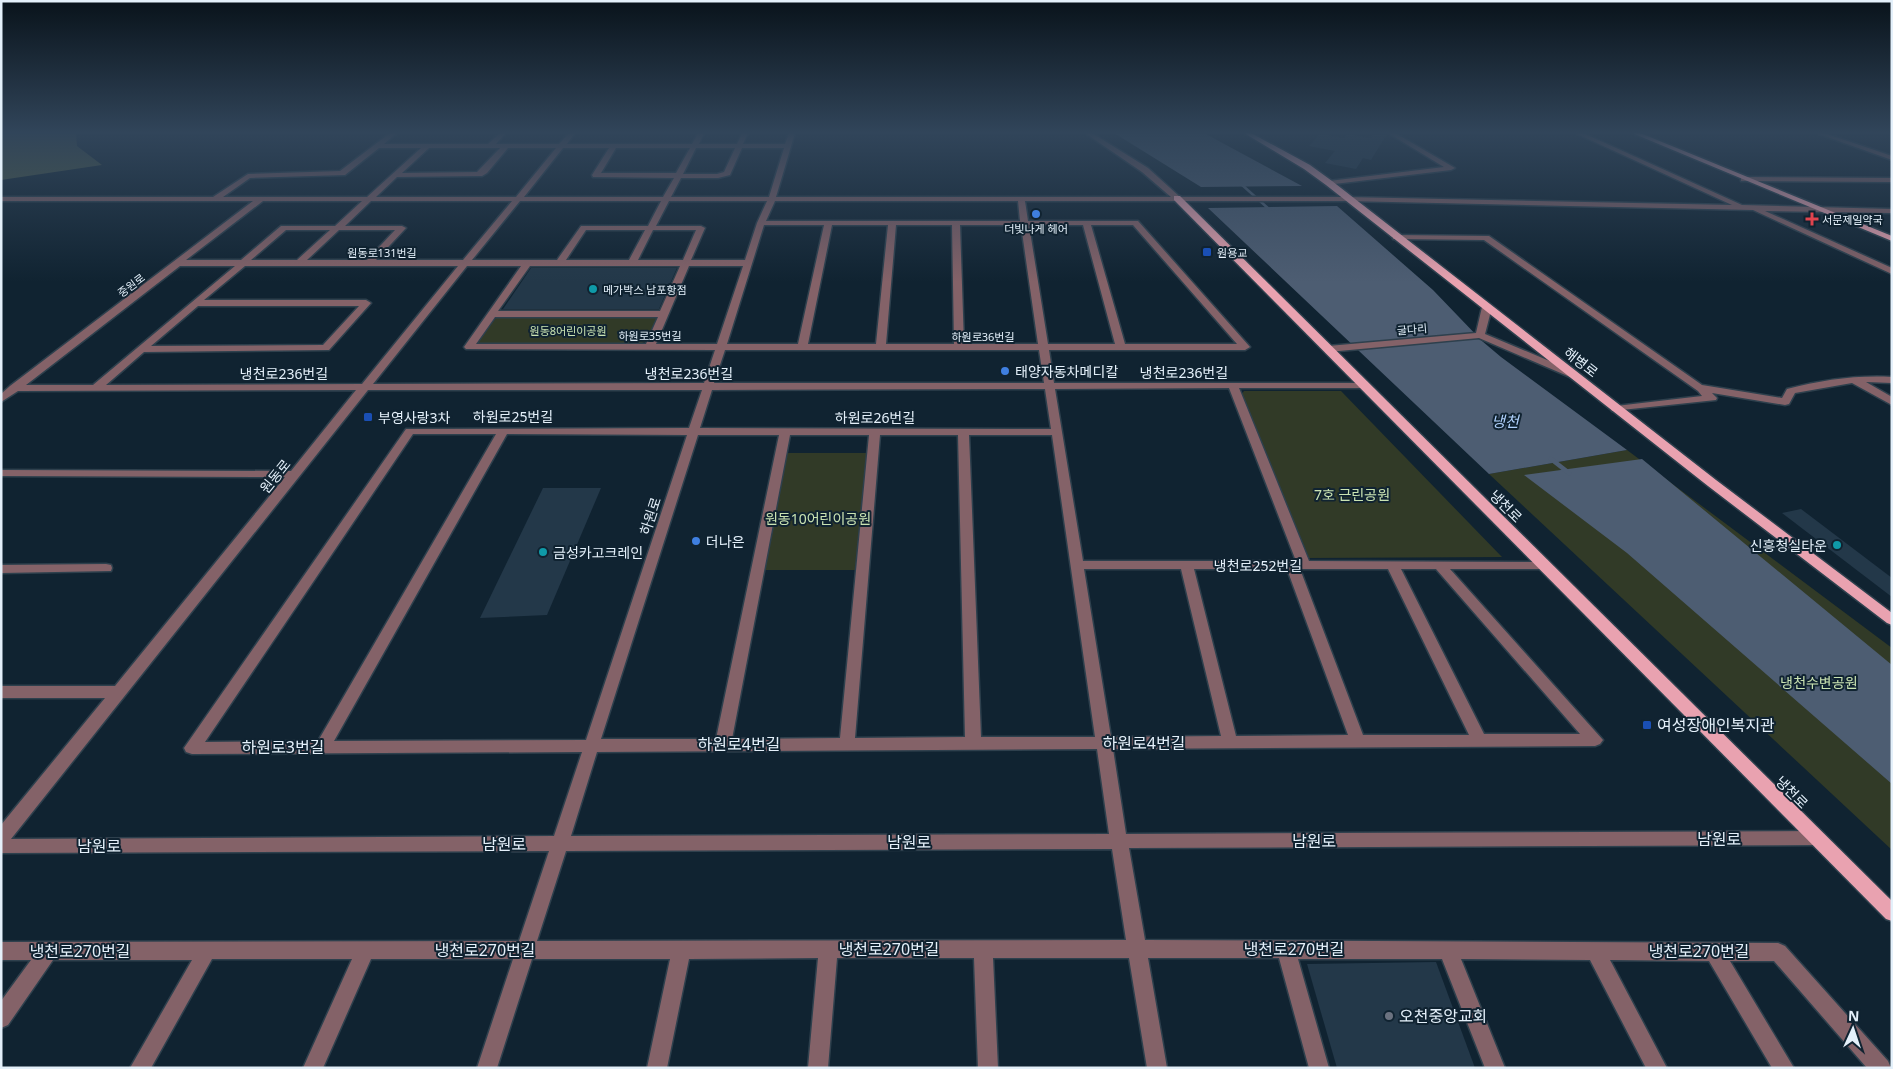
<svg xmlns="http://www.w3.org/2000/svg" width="1893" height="1069" font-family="'Noto Sans','Noto Sans KR',sans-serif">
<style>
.green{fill:#313a27}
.forest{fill:#535f47}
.water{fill:#4d5d72}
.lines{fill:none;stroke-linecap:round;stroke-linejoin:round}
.stream-far1{stroke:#4d5d72;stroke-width:2.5}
.stream{stroke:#4d5d72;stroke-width:4.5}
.building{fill:#233849}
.minor-casing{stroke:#2e404d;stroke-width:3}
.major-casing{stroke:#2e404d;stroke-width:3}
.minor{fill:#846268;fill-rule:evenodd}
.major{fill:#e9a2b0;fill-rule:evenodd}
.shop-dot{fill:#3f7fe0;stroke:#102331;stroke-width:2}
.health-dot{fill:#e0444e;stroke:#102331;stroke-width:2}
.transit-dot{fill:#1a4fb4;stroke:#102331;stroke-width:2}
.culture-dot{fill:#0f9aa8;stroke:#102331;stroke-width:2}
.worship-dot{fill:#6b7280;stroke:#102331;stroke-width:2}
.labels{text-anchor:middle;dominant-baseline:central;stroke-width:4;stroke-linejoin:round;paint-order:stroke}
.far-poi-label{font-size:11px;fill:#e4f0fa;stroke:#102331;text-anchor:start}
.far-street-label{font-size:11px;fill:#e4f0fa;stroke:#102331}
.far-park-label{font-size:11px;fill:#cae3b2;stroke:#102331}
.street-label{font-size:14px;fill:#e4f0fa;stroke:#102331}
.poi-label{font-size:14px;fill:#e4f0fa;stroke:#102331;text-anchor:start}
.park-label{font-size:14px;fill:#cae3b2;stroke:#102331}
.water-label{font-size:15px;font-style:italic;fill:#b0d1fc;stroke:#102331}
.near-poi-label{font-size:16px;fill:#e4f0fa;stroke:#102331;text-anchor:start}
.near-street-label{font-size:16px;fill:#e4f0fa;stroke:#102331}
</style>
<rect width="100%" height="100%" fill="#102331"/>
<g class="green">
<polygon points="498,315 658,315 647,341 639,344 482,345 478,342"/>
<polygon points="1244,391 1341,391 1502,557 1309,558 1241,395"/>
<polygon points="1627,450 1892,648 1892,850 1489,474"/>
<polygon points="780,453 874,453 863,570 757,570"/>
</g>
<polygon class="forest" points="1,133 76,133 77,146 102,165 1,180"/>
<g class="water">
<polygon points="1114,133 1204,133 1302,186 1201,187"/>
<polygon points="1337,206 1433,290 1482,341 1501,357 1627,450 1489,474 1208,208"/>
<polygon points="1642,459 1892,665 1892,784 1627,553 1524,475"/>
</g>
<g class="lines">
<polyline class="stream-far1" points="1241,184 1270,210"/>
<polyline class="stream" points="1551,459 1569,473"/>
</g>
<g class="building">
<polygon points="1373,133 1386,133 1387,134 1371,160 1363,158 1356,169 1325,163 1335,151 1309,146 1320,134 1344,138 1347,134 1370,138"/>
<polygon points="531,268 677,268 659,309 503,309"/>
<polygon points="543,488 601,488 547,615 480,618"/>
<polygon points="1801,509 1892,578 1892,597 1782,513"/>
<polygon points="1436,962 1475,1068 1337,1068 1307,964"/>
</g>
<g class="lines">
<defs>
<g id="minor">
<path d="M390,133H397L384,144H488L500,133H506L496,144H559L569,133H575L567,144H692L698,133H704L699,144H737L742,133H748L743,144H785L789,133H795L776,197H1171L1142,172L1085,133H1092L1148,168L1180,197H1347L1732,205L1575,133H1583L1742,205L1892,209V213L1765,211L1892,268V274L1753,210L1347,201H1025L1028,221H1138L1250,347L1245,350H1049L1054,383H1368L1369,385L1368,387L1364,388H1239L1309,561L1549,562L1550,565L1549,568L1544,569H1450L1603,740L1600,744L1595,746L1113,749L1126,834L1817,831L1823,833L1825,838L1823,843L1817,845L1129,848L1145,940L1778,943L1785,946L1888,1061L1891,1068H1867L1774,961H1730L1794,1068H1772L1709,961L1610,960L1667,1068H1646L1590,960L1461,959L1505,1068H1485L1442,959H1298L1329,1068H1309L1279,958H1148L1167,1068H1147L1129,958H993L998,1068H978L974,958H837L828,1068H808L818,958L689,959L667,1068H647L670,959H532L497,1068H477L513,959H371L323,1068H303L352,959H212L151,1068H130L192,960H53L8,1025L1,1028V1001L31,960H1V942L519,941L549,851L1,853V825L105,698H1V686H115L285,477L1,476V470L291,471L356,390L18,391L1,402V394L10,386L253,201H1V197H213L248,174L340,171ZM379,148H421L367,197H223L250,178L345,175ZM429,148H500L477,172L402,173ZM508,148H556L516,197H376L397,177L482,176L487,173ZM563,148H609L592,175L593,177L674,178L663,197H524ZM616,148H690L676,173H601ZM696,148H735L724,172L717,174H683ZM742,148H784L769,197H671L681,178H718L730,175ZM263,201H362L335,226H281L241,260H186ZM371,201H512L463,260H376L406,228L402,226H345ZM520,201H661L648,226H581L557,260H472ZM669,201H767L757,223L745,260H691L705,228L701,226H656ZM775,201H1018L1020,221H766ZM764,225H824L798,344H727ZM832,225H888L876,344H808ZM896,225H952L954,344H886ZM960,225H1021L1038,344H964ZM1029,225H1083L1115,344H1048ZM1091,225H1133L1237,344H1125ZM286,230H330L297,260H251ZM339,230H395L367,260H307ZM586,230H645L629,260H566ZM653,230H696L683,260H638ZM180,266H235L93,385H26ZM245,266H458L362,384L106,385L144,352L329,350L371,303L366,300H204ZM467,266H521L464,347L466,349L715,350L704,383L373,384ZM530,266H680L660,311H498ZM689,266H743L717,344H656ZM198,306H359L323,345L151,346ZM495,317H658L646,344H476ZM725,350H1039L1044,383H714ZM1229,388L1296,561H1083L1055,389ZM1045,389L1051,429L700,428L712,390ZM368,390H702L689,428L406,429L184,748L186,752L192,754L582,752L554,836L11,839ZM413,434H496L318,741L205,742ZM507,434L687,435L586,740L334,741ZM698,435H779L716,739H601ZM790,435H869L840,738L732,739ZM880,435H958L965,737L855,738ZM969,435H1052L1095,737H981ZM1084,569H1181L1221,736L1111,737ZM1194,569H1287L1348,735L1236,736ZM1300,569H1388L1469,735H1363ZM1401,569H1436L1580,734H1484ZM1097,749L1109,834L571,836L597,752ZM1112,849L1126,940L537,941L566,851Z"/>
<polygon points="1388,133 1395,133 1455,168 1451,170 1326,185 1326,181 1329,181 1444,167"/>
<polygon points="1816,133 1824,133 1892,156 1892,160"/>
<polygon points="1741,177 1892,178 1892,182 1744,181 1741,181"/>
<path d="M1393,235L1489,236L1702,385L1782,398L1787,389C1822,380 1856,375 1892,377V383L1866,382L1892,397V405L1852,383L1795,393L1789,404L1785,405L1712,393L1717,398L1716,400L1612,411L1611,409L1612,407L1616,406L1702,396L1698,391L1484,240L1396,239H1393Z"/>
<polygon points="1487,304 1492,307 1485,334 1578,373 1578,377 1570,377 1479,338 1328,352 1323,349 1328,346 1476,333 1482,307"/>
<polygon points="106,564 111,565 112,568 111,571 1,573 1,565"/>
</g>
<g id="major">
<polygon points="1244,133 1251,133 1310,165 1332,181 1716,480 1892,613 1892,625 1887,623 1708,486 1326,185 1304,169"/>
<polygon points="1632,133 1640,133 1892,236 1892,241"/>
<polygon points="1174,196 1180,196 1892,901 1892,921 1886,919 1174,200"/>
</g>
</defs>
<use href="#minor" class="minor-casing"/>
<use href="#major" class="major-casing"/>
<use href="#minor" class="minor"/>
<use href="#major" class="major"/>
</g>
<linearGradient id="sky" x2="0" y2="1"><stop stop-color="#09131b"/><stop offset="0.47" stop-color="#31455a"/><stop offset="1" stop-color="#31455a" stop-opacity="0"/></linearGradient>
<rect width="1893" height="282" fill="url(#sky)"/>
<g class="shop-dot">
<circle cx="1036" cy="214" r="5"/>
<circle cx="1005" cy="371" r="5"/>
<circle cx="696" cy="541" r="5"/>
</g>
<path class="health-dot" d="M1809.5 211.5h5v5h5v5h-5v5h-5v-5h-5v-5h5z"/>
<g class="transit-dot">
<rect x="1202" y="247" width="10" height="10" rx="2.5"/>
<rect x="363" y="412" width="10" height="10" rx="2.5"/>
<rect x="1642" y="720" width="10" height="10" rx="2.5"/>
</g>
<g class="culture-dot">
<circle cx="593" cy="289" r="5"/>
<circle cx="1837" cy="545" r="5"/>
<circle cx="543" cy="552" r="5"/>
</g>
<circle class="worship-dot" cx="1389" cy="1016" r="5"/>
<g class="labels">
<g class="far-poi-label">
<text x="1822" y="219">서문제일약국</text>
<text x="1036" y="228" text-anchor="middle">더빛나게 헤어</text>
<text x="1217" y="252">원용교</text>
<text x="603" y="289">메가박스 남포항점</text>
</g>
<g class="far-street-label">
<text x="382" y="252">원동로131번길</text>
<text transform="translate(131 285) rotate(-37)">중원로</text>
<text transform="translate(1412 329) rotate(-5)">굴다리</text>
<text x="650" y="335">하원로35번길</text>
<text x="983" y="336">하원로36번길</text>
</g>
<g class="far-park-label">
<text x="568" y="330">원동8어린이공원</text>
</g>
<g class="street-label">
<text transform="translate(1581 362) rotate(38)">해병로</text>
<text x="1184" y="372">냉천로236번길</text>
<text x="284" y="373">냉천로236번길</text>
<text x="689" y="373">냉천로236번길</text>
<text x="513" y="416">하원로25번길</text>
<text x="875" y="417">하원로26번길</text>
<text transform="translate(275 476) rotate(-51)">원동로</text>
<text transform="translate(1506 506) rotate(45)">냉천로</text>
<text transform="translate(650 516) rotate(-72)">하원로</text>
<text x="1258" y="565">냉천로252번길</text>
<text transform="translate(1792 792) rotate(45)">냉천로</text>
</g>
<g class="poi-label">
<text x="1015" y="371">태양자동차메디칼</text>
<text x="378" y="417">부영사랑3차</text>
<text x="706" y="541">더나은</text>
<text x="1827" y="545" text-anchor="end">신흥청실타운</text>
<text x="553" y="552">금성카고크레인</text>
</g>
<g class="park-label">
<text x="1352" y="494">7호 근린공원</text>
<text x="818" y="518">원동10어린이공원</text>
<text x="1819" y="682">냉천수변공원</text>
</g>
<g class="water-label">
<text x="1505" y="421">냉천</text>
</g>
<g class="near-poi-label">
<text x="1657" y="725">여성장애인복지관</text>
<text x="1399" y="1016">오천중앙교회</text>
</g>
<g class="near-street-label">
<text x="1144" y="743">하원로4번길</text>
<text x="739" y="744">하원로4번길</text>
<text x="283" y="747">하원로3번길</text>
<text x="1719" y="839">남원로</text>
<text x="1314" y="841">남원로</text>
<text x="909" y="842">남원로</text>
<text x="504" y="844">남원로</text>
<text x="99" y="846">남원로</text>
<text x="889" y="949">냉천로270번길</text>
<text x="1294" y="949">냉천로270번길</text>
<text x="485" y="950">냉천로270번길</text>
<text x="80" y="951">냉천로270번길</text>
<text x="1699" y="951">냉천로270번길</text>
</g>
</g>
<rect width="1893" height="1069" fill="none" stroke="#e4f0fa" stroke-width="5"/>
<g transform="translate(1853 1029) rotate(3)" stroke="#102331" stroke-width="4" paint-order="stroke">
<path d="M0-4L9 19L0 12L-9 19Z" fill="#e4f0fa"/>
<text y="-8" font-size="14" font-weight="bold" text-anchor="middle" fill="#e4f0fa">N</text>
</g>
</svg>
